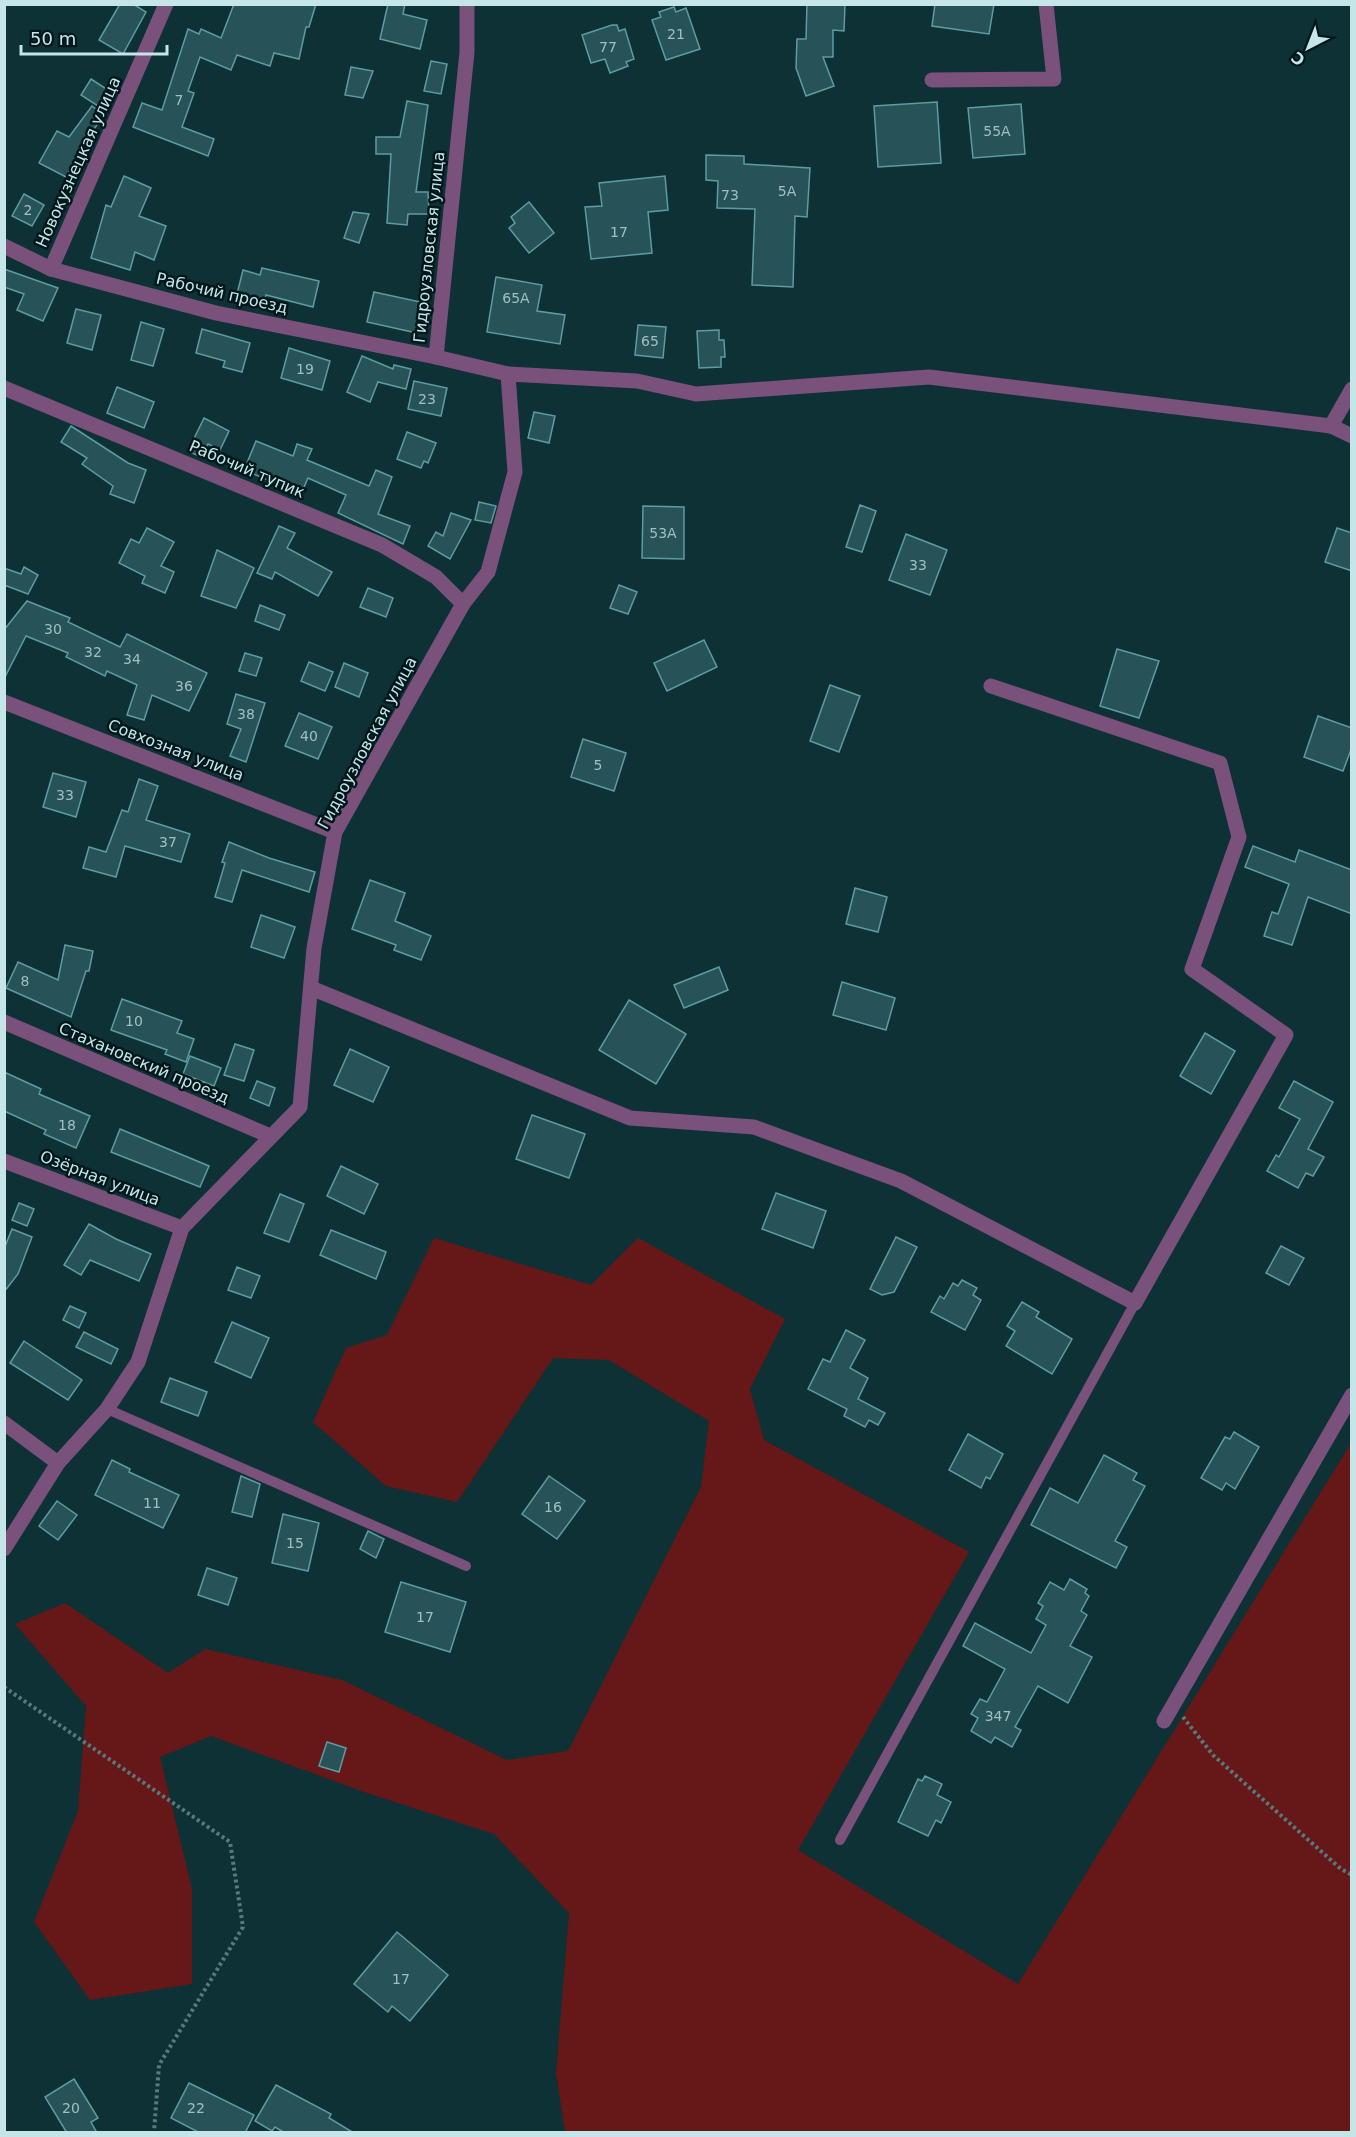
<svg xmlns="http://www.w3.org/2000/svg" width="1356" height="2137" font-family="'DejaVu Sans',sans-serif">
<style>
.green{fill:#661718}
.building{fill:#275257;stroke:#5c9ca3;stroke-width:1.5}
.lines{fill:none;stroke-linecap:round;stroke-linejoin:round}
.path{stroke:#587a7e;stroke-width:4;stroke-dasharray:3 3;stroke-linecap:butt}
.lane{stroke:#79517b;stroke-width:10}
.street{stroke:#79517b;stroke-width:15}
.labels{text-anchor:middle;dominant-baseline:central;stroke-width:5;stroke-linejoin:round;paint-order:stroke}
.number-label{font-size:14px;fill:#9ec0c4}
.street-label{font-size:16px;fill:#c5e5e9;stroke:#00181b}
</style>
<rect width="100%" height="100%" fill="#0e3135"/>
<polygon class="green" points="434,1238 591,1285 638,1238 785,1319 750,1389 764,1440 969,1552 798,1850 1018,1984 1351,1443 1351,2132 565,2132 556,2073 569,1913 494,1834 364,1792 211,1736 160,1757 192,1889 192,1984 90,2000 34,1922 78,1811 86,1706 15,1624 65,1603 168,1673 205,1649 342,1680 507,1760 568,1751 701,1487 709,1421 609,1360 553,1358 457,1502 386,1486 313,1422 346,1348 387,1335"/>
<g class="building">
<polygon points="120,4 133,4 146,12 123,54 99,40"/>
<polygon points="234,4 316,4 309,27 306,27 299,59 274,53 270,66 237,55 231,70 200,57 188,91 194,93 182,127 214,139 208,156 133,127 142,103 162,110 188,29 199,34 201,29 221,38"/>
<polygon points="388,4 405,4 403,14 427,20 420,49 380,39"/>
<polygon points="807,4 845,4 844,31 833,30 833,57 823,57 834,86 806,96 796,68 797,39 806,39"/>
<polygon points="935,4 994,4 989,34 932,26"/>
<polygon points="674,7 676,12 686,8 700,49 666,60 652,20 661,17 659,12"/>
<polygon points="612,25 617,25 619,31 625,29 634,59 626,62 628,66 610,73 605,59 591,63 582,35"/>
<polygon points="431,61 447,64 441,94 424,91"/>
<polygon points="351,67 373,71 363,98 345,95"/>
<polygon points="91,79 108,90 98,106 81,95"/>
<polygon points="407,101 428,105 416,192 428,192 429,214 408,214 407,225 387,223 391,154 376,154 376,137 400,137"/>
<polygon points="937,102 941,163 878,167 874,106"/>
<polygon points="1021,104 1025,154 973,158 968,108"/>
<polygon points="92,106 104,115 87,139 66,177 39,163 57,131 69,137"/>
<polygon points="706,155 744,156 744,164 810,168 807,217 795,216 793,287 752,285 755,209 717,208 718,181 706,180"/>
<polygon points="124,176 151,188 139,216 166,226 154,260 135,252 130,270 91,258 106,205 111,207"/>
<polygon points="665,176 668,210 648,212 652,253 591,259 585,207 602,206 599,183"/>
<polygon points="24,194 44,205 32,226 12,216"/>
<polygon points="529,202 554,233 529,253 509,228 515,223 511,217"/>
<polygon points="353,212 369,214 359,243 344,238"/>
<polygon points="262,268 319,281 313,307 266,295 264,302 237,294 243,270 260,275"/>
<polygon points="4,269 58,288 43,321 17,310 24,294 4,287"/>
<polygon points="496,277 542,285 537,311 565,315 560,344 487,332"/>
<polygon points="374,292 425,303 417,333 367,322"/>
<polygon points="76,309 101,315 92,350 67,343"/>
<polygon points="141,322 164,329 153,366 131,360"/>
<polygon points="638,325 666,327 663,358 635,355"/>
<polygon points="202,329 250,343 242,372 223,367 225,361 196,353"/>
<polygon points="719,330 719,340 724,340 725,357 721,357 721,367 699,368 697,331"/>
<polygon points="289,348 330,361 322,390 281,378"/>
<polygon points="362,356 393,369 394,365 411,369 406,389 378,382 370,402 347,392"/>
<polygon points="414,381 447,388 441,416 408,409"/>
<polygon points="117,387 154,402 144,428 107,413"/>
<polygon points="534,412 555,416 549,443 528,438"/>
<polygon points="204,418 229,431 220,450 208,444 201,457 188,451"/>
<polygon points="71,426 128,463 146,470 134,503 110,494 113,486 82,464 87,458 61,442"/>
<polygon points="407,432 436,443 428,463 424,461 421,468 397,459"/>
<polygon points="256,441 293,456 297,444 312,449 307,460 369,486 376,470 392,477 378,514 410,526 403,544 338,513 346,495 308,478 301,494 244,470"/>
<polygon points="479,502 496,506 491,523 475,520"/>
<polygon points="860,505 876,511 862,552 846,547"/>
<polygon points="643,506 684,507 684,559 642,558"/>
<polygon points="451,513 471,520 450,559 428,546 436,532 443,536"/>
<polygon points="279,526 295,533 287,548 332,572 318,596 275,572 272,579 257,573"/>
<polygon points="147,528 174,542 161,566 174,572 165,593 142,583 145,576 119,563 131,539 139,543"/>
<polygon points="1337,528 1352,533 1352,571 1325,562"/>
<polygon points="906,534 947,550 930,595 889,580"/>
<polygon points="217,550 254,568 236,608 201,596"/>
<polygon points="24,567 38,575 28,594 4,585 4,568 21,574"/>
<polygon points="619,585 637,592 628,614 610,608"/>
<polygon points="368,588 393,598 386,617 360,607"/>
<polygon points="27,601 70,618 68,622 120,647 127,634 207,673 189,711 152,695 144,720 127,715 137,685 107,671 105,676 66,657 68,653 26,636 4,679 4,630"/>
<polygon points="260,605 285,615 279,630 255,621"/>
<polygon points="704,640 717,667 667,691 654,663"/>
<polygon points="1117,649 1159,661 1139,718 1100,706"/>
<polygon points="245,653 262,658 256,676 239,671"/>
<polygon points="309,662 333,672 325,691 301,681"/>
<polygon points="344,663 368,673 359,697 335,687"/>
<polygon points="830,685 860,696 839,752 810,741"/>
<polygon points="236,694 265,703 246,762 230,756 241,729 227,724"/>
<polygon points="299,713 332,727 318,759 285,746"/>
<polygon points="1318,716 1352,728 1352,747 1343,771 1304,757"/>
<polygon points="583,739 626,753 614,791 571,777"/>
<polygon points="53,773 86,782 76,817 43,807"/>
<polygon points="139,779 158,786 146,820 190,834 181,862 125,846 116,877 83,868 89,847 106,852 122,810 128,812"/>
<polygon points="229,842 269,858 315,872 309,892 242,870 232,902 215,897 225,863 222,862"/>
<polygon points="1253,846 1295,862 1299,850 1352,870 1352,914 1308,897 1292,945 1264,936 1272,912 1278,914 1289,884 1245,867"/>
<polygon points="370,880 405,893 395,921 431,936 421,960 394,950 396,945 352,929"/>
<polygon points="855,888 887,897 878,932 846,924"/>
<polygon points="261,915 295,927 284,958 251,947"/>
<polygon points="65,945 93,951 89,971 86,971 71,1017 6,988 18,962 58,980"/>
<polygon points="719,967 728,990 684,1008 674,985"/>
<polygon points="842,982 895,998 886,1030 833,1015"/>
<polygon points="122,999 182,1021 177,1033 194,1039 186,1062 165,1054 167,1050 111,1030"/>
<polygon points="629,1000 686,1034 656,1084 599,1050"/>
<polygon points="1205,1033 1235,1051 1211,1094 1180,1076"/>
<polygon points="235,1044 254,1050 244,1081 224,1075"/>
<polygon points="350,1049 389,1067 373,1102 334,1085"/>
<polygon points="190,1056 221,1068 214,1086 183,1074"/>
<polygon points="4,1072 41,1089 39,1094 90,1116 76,1148 44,1134 46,1130 4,1111"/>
<polygon points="257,1081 275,1088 269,1106 250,1098"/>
<polygon points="1294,1081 1333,1102 1308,1149 1324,1157 1313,1176 1306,1173 1298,1188 1267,1171 1276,1155 1279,1157 1300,1119 1279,1108"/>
<polygon points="532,1115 585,1134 569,1178 516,1159"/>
<polygon points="120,1129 209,1166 200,1187 111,1152"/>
<polygon points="341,1166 378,1184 364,1214 327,1196"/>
<polygon points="776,1193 826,1211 813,1248 762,1229"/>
<polygon points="280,1194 304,1204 289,1242 264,1233"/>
<polygon points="19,1203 34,1209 27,1226 12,1220"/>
<polygon points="89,1224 116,1239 151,1254 139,1281 90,1260 81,1275 64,1265"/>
<polygon points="12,1229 32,1237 18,1274 4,1292 4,1249"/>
<polygon points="331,1230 386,1252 376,1279 320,1255"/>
<polygon points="896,1237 917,1247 894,1292 882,1295 870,1289"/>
<polygon points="1281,1246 1304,1258 1289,1285 1266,1273"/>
<polygon points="237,1267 260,1276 251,1298 228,1290"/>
<polygon points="962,1280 977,1288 973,1295 981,1300 965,1330 931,1312 940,1296 944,1299 953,1283 958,1286"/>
<polygon points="1022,1302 1039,1312 1036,1317 1072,1339 1052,1374 1006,1346 1015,1331 1007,1326"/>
<polygon points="70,1306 86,1313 79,1328 63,1320"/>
<polygon points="232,1322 269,1338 251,1378 215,1362"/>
<polygon points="846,1330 865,1340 850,1368 868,1378 858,1399 885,1413 878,1425 869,1420 865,1427 844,1416 847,1409 808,1389 823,1359 830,1362"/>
<polygon points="84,1332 118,1349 111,1364 76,1347"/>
<polygon points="24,1341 82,1380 68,1400 10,1363"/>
<polygon points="170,1378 207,1392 198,1416 161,1402"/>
<polygon points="1234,1432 1259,1447 1235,1489 1226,1483 1222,1490 1201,1478 1225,1437 1230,1439"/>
<polygon points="968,1434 1003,1454 990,1479 986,1477 981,1488 949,1470"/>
<polygon points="1104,1455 1137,1473 1133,1480 1145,1486 1115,1541 1127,1547 1116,1568 1031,1525 1050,1488 1078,1503"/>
<polygon points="112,1460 130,1469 129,1472 179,1495 163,1528 95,1495"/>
<polygon points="241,1476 260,1484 252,1517 232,1512"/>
<polygon points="549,1476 585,1501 557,1539 522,1514"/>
<polygon points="57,1501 77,1515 58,1540 39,1526"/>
<polygon points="283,1514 319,1523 308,1571 272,1563"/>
<polygon points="368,1531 384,1539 376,1558 360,1549"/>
<polygon points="207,1568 237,1578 228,1605 198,1595"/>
<polygon points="1070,1579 1087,1589 1085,1593 1089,1596 1081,1611 1087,1615 1070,1646 1092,1657 1068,1703 1038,1686 1015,1727 1021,1730 1012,1747 995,1737 991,1743 971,1731 978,1718 971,1714 980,1699 987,1702 1005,1669 963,1646 975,1623 1031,1653 1046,1625 1036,1619 1043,1606 1038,1603 1050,1582 1064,1590"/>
<polygon points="401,1582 466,1602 450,1652 385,1632"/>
<polygon points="327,1742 346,1748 339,1772 319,1766"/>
<polygon points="925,1776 942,1784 937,1795 951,1802 941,1823 936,1820 928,1836 898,1822 918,1779 922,1781"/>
<polygon points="397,1932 448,1975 410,2021 392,2006 388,2012 354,1984"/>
<polygon points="74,2079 98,2118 91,2122 97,2133 67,2133 45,2097"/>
<polygon points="189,2083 254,2115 245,2133 200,2133 171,2118"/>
<polygon points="276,2085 331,2114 329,2118 354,2133 285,2133 275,2127 272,2131 255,2121"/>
</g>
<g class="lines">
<g class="path">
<polyline points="4,1687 230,1842 243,1927 159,2065 154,2132"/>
<polyline points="1183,1717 1213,1755 1341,1869 1352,1875"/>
</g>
<g class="lane">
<polyline points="107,1409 466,1566"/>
<polyline points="840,1840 1135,1303"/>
</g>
<g class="street">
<polyline points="932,80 1054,79 1046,4"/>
<polyline points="4,246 51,269 216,313 436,357 508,374 515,472 488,572 463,604 335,832 314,948 300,1107 182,1228 138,1362 107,1409 58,1463 4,1549"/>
<polyline points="51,269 166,4"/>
<polyline points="436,357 467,52 467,4"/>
<polyline points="508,374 637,381 696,394 929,377 1331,426 1352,389"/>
<polyline points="4,388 382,545 436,577 463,604"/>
<polyline points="1331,426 1352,436"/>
<polyline points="4,702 335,832"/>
<polyline points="311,988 630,1118 754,1127 901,1181 1135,1303 1286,1035 1192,969 1239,837 1220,763 991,686"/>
<polyline points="4,1022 270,1136"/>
<polyline points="4,1161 182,1228"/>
<polyline points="4,1423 58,1463"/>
<polyline points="1164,1721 1352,1395"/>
</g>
</g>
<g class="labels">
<g class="number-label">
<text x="676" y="34">21</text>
<text x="608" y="47">77</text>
<text x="179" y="100">7</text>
<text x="997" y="131">55А</text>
<text x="787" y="191">5А</text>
<text x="730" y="195">73</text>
<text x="28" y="210">2</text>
<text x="619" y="232">17</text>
<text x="516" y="298">65А</text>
<text x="650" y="341">65</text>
<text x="305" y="369">19</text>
<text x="427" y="399">23</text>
<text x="663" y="533">53А</text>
<text x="918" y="565">33</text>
<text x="53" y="629">30</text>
<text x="93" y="652">32</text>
<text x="132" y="659">34</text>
<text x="184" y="686">36</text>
<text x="246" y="714">38</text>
<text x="309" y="736">40</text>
<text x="598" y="765">5</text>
<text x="65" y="795">33</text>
<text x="168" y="842">37</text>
<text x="25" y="981">8</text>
<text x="134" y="1021">10</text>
<text x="67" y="1125">18</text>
<text x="152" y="1503">11</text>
<text x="553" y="1507">16</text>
<text x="295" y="1543">15</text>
<text x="425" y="1617">17</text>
<text x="998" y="1716">347</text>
<text x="401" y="1979">17</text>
<text x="71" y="2108">20</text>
<text x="196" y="2108">22</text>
</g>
<g class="street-label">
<text transform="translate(78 162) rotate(-66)">Новокузнецкая улица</text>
<text transform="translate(429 247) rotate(-84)">Гидроузловская улица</text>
<text transform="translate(222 293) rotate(13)">Рабочий проезд</text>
<text transform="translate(247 469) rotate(23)">Рабочий тупик</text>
<text transform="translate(367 743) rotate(-62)">Гидроузловская улица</text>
<text transform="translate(176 750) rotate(21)">Совхозная улица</text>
<text transform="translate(144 1063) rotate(23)">Стахановский проезд</text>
<text transform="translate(100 1178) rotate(21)">Озёрная улица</text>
</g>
</g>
<rect width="1356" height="2137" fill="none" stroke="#c5e5e9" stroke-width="12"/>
<g transform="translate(1308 48) rotate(222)" stroke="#00181b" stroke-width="4.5" paint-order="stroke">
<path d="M0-4.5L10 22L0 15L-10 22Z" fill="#c5e5e9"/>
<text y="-9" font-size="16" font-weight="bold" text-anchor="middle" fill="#c5e5e9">С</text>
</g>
<path d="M21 45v9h146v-9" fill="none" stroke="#c5e5e9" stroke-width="3"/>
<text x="30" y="45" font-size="18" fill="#c5e5e9" stroke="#00181b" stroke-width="4.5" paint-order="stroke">50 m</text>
</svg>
